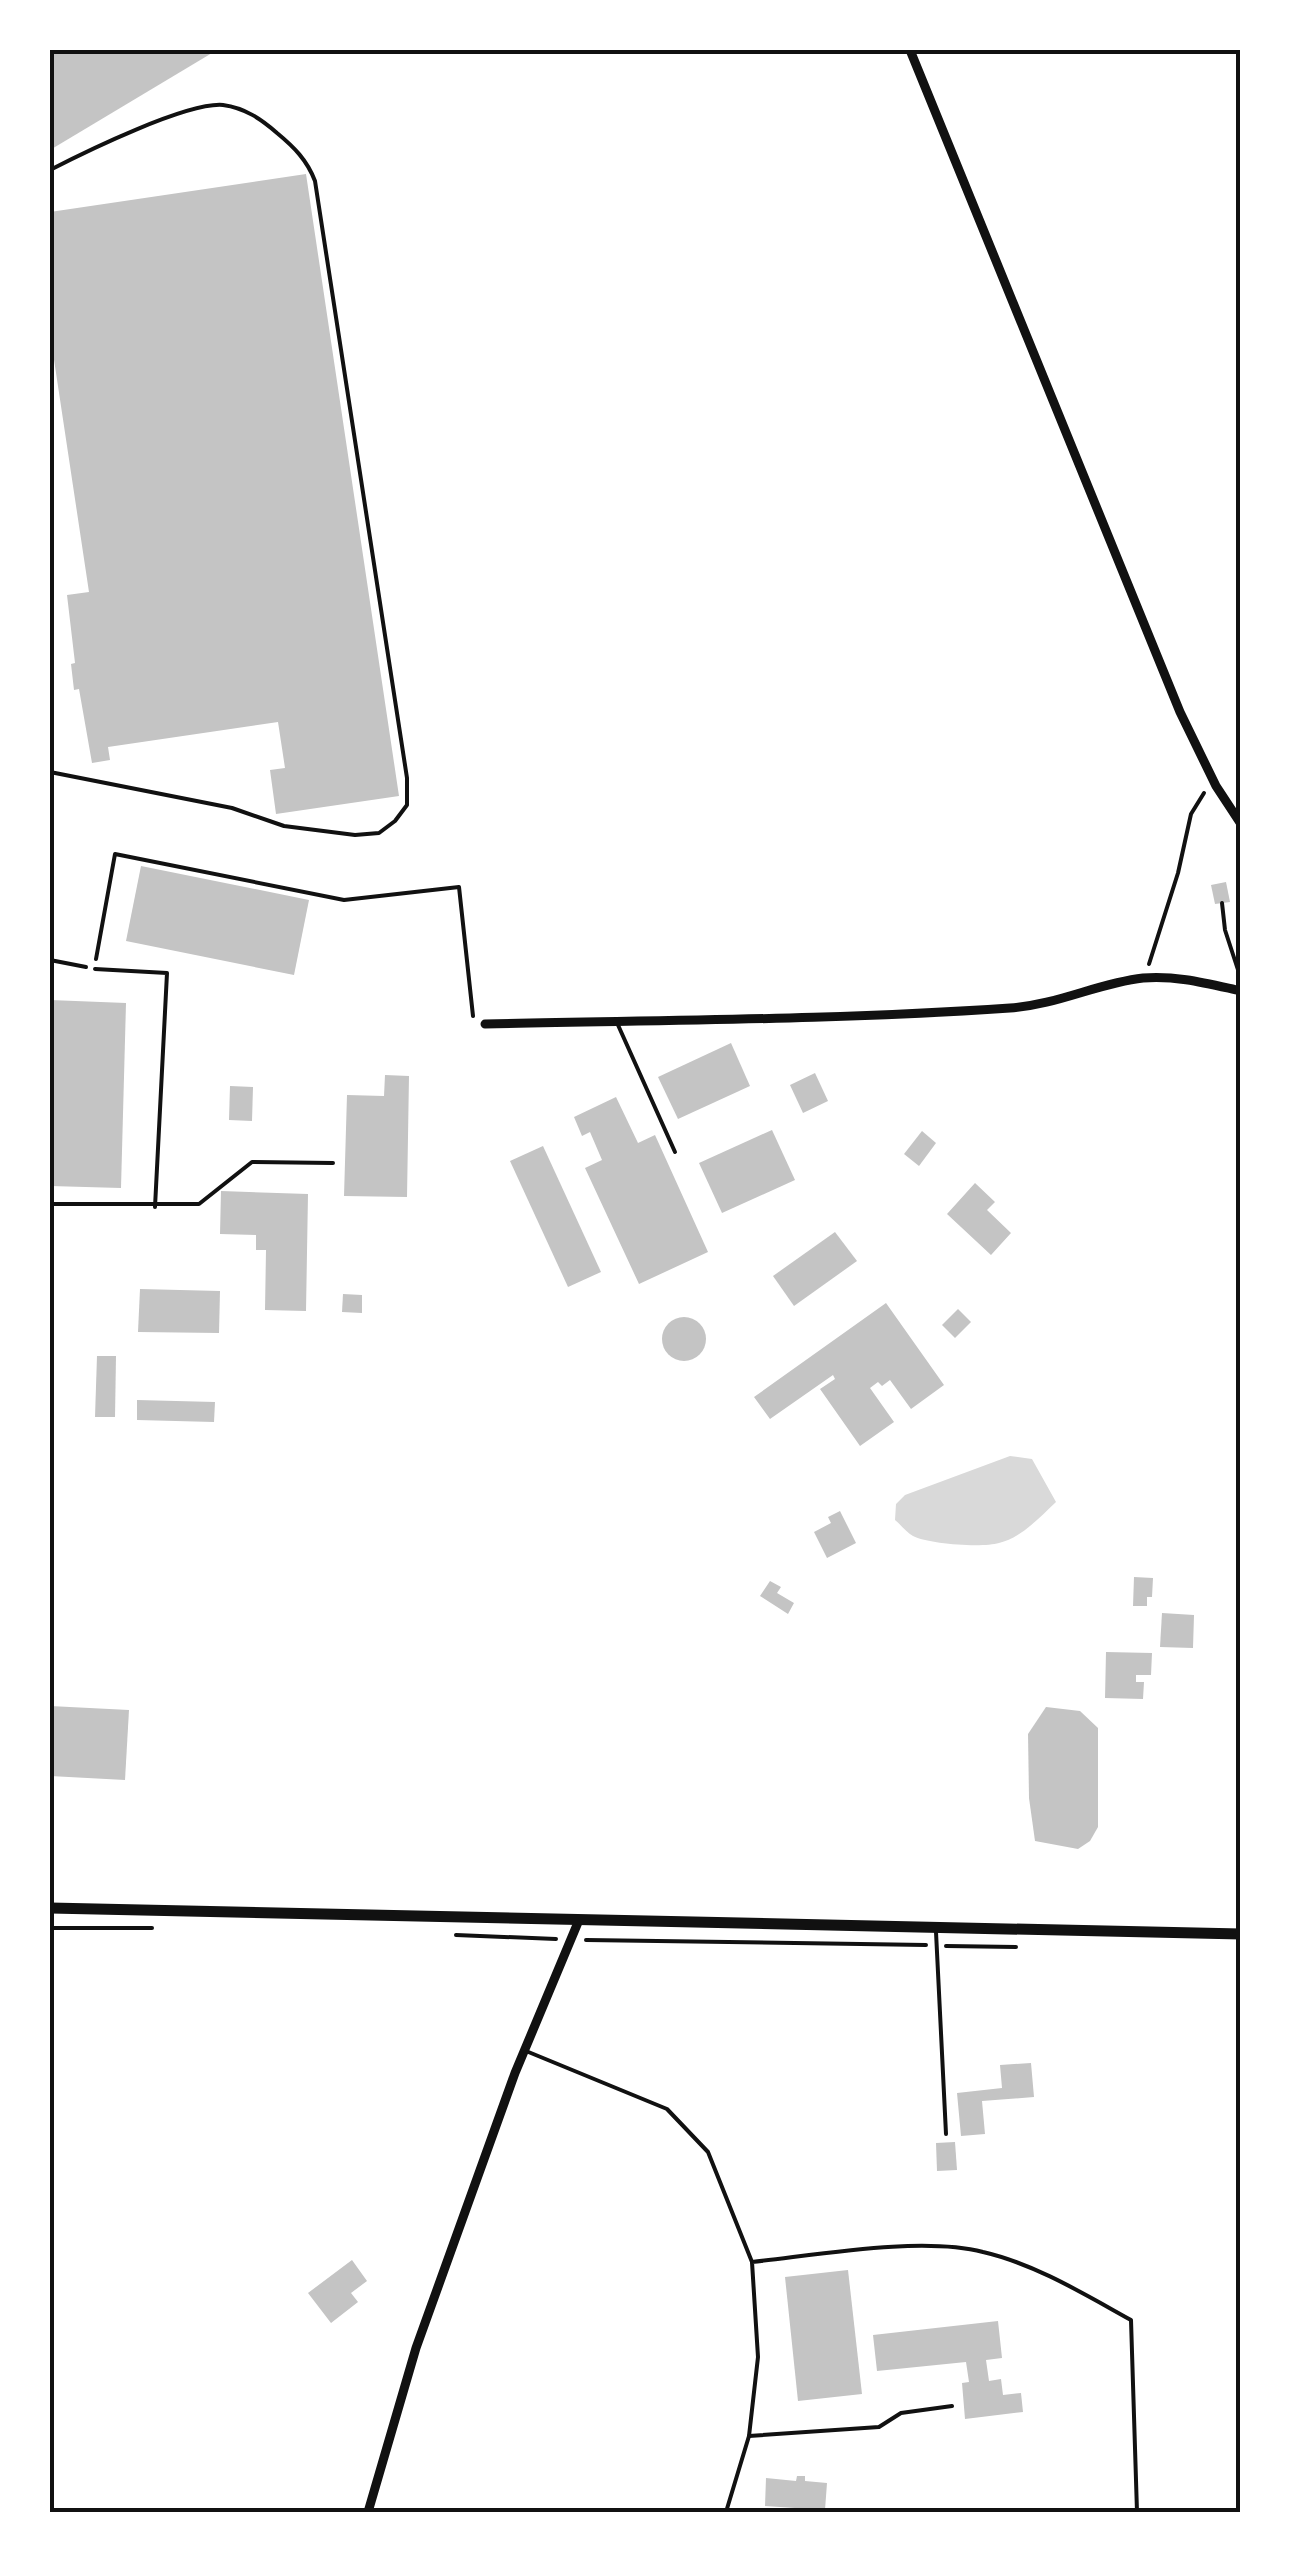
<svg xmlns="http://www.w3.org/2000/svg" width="1291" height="2562" font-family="Roboto,sans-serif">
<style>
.water{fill:#d9d9d9}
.building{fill:#c4c4c4}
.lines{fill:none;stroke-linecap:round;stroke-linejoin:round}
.path{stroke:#111;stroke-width:4}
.service{stroke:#111;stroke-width:4}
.minor{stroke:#111;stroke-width:9}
.secondary{stroke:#111;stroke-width:11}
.neatline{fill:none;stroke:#111;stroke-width:4}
</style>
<rect width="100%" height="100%" fill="#fff"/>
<path class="water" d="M1010,1456L1032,1459L1056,1502C1040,1517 1021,1538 999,1543C982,1548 928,1544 913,1536C907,1533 901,1525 895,1520L896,1504L905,1495Z"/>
<g class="building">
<polygon points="50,50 217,50 50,150"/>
<polygon points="306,174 399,796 276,814 270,770 285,768 278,722 108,747 110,760 92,763 79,689 74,690 71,664 75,663 67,595 89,592 50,333 50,212"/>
<polygon points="141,866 309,900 294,975 126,941"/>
<polygon points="1226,882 1230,902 1215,904 1211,885"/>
<polygon points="50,1000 126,1003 121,1188 50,1186"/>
<polygon points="731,1043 750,1086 678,1119 658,1077"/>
<polygon points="815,1073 828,1101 803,1113 790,1085"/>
<polygon points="385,1075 409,1076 407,1197 344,1196 347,1095 384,1096"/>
<polygon points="230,1086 253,1087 252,1121 229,1120"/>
<polygon points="616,1097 638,1143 655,1135 708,1252 639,1284 585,1168 602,1160 590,1132 582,1136 574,1117"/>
<polygon points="772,1130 795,1180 722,1213 699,1163"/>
<polygon points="922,1131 936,1143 919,1166 904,1154"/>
<polygon points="543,1146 601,1272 568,1287 510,1161"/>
<polygon points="975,1183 995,1202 987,1210 1011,1233 991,1255 947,1214"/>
<polygon points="221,1191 308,1194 306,1311 265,1310 266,1250 256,1250 256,1235 220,1234"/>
<polygon points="835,1232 857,1261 794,1306 773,1276"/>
<polygon points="140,1289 220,1291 219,1333 138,1332"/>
<polygon points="343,1294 362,1295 362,1313 342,1312"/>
<polygon points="886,1303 944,1385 911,1409 890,1380 882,1386 878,1382 870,1388 894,1422 860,1446 820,1389 835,1379 833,1375 770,1419 754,1397"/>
<polygon points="958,1309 971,1322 955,1338 942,1325"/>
<circle cx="684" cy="1339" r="22"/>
<polygon points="97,1356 116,1356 115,1417 95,1417"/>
<polygon points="137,1400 215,1402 214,1422 137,1420"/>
<polygon points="840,1511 856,1543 827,1558 814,1532 831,1523 828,1517"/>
<polygon points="1134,1577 1153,1578 1152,1597 1147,1597 1147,1606 1133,1606"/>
<polygon points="770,1581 781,1587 777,1593 794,1603 788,1614 760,1596"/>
<polygon points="1162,1613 1194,1615 1193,1648 1160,1647"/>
<polygon points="1106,1652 1152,1653 1151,1675 1136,1675 1136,1682 1144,1682 1143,1699 1105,1698"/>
<polygon points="50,1706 129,1710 125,1780 50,1776"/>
<polygon points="1046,1707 1080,1711 1098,1728 1098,1827 1090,1841 1078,1849 1035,1841 1029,1798 1028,1734"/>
<polygon points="1031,2063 1034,2097 982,2101 985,2134 961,2136 957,2093 1002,2088 1000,2065"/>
<polygon points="955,2142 957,2170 937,2171 936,2143"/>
<polygon points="352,2260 367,2281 351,2293 358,2302 331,2323 308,2293"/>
<polygon points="848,2270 862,2394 798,2401 785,2277"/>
<polygon points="998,2321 1002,2358 986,2360 989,2381 1001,2379 1003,2395 1021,2393 1023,2412 965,2419 962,2383 969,2382 966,2362 877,2371 873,2335"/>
<polygon points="797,2476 805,2476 805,2481 827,2483 825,2510 765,2506 766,2478 796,2481"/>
</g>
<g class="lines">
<g class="path">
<polyline points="1222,903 1225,930 1240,976"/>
<polyline points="96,959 115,854 344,900 459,887 473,1016"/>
<polyline points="50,960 86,967"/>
<polyline points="1149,964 1178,873 1191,814 1204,793"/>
<polyline points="50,1928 152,1928"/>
<polyline points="456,1935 556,1939"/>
<polyline points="586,1940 926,1945"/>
<polyline points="946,1946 1016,1947"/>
</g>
<g class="service">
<path d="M50,170C85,152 187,102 223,105C245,108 261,119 277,133C294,147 307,160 315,181L407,778V805L395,821L379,833L355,835L284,826L232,808L50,772"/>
<polyline points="95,969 167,973 155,1207"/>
<polyline points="618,1025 675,1152"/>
<polyline points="50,1204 199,1204 252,1162 333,1163"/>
<polyline points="936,1932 946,2134"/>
<polyline points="526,2051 667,2109 708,2152 752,2262"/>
<polyline points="749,2436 879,2427 901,2413 952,2406"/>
<path d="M726,2512L749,2436L758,2357L752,2262C817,2255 921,2236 983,2252C1035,2264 1084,2294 1131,2320L1137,2512"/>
</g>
<g class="minor">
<polyline points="910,50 1180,712 1216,786 1241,824"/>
<path d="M485,1024C660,1020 836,1020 1010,1008C1057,1005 1098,983 1143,978C1176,975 1209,984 1241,991"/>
<polyline points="368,2512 416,2348 515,2073 579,1920"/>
</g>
<polyline class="secondary" points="50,1908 1241,1934"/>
</g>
<rect width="1291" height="2562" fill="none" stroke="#ffffff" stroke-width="105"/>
<rect x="52" y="52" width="1186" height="2458" class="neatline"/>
</svg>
